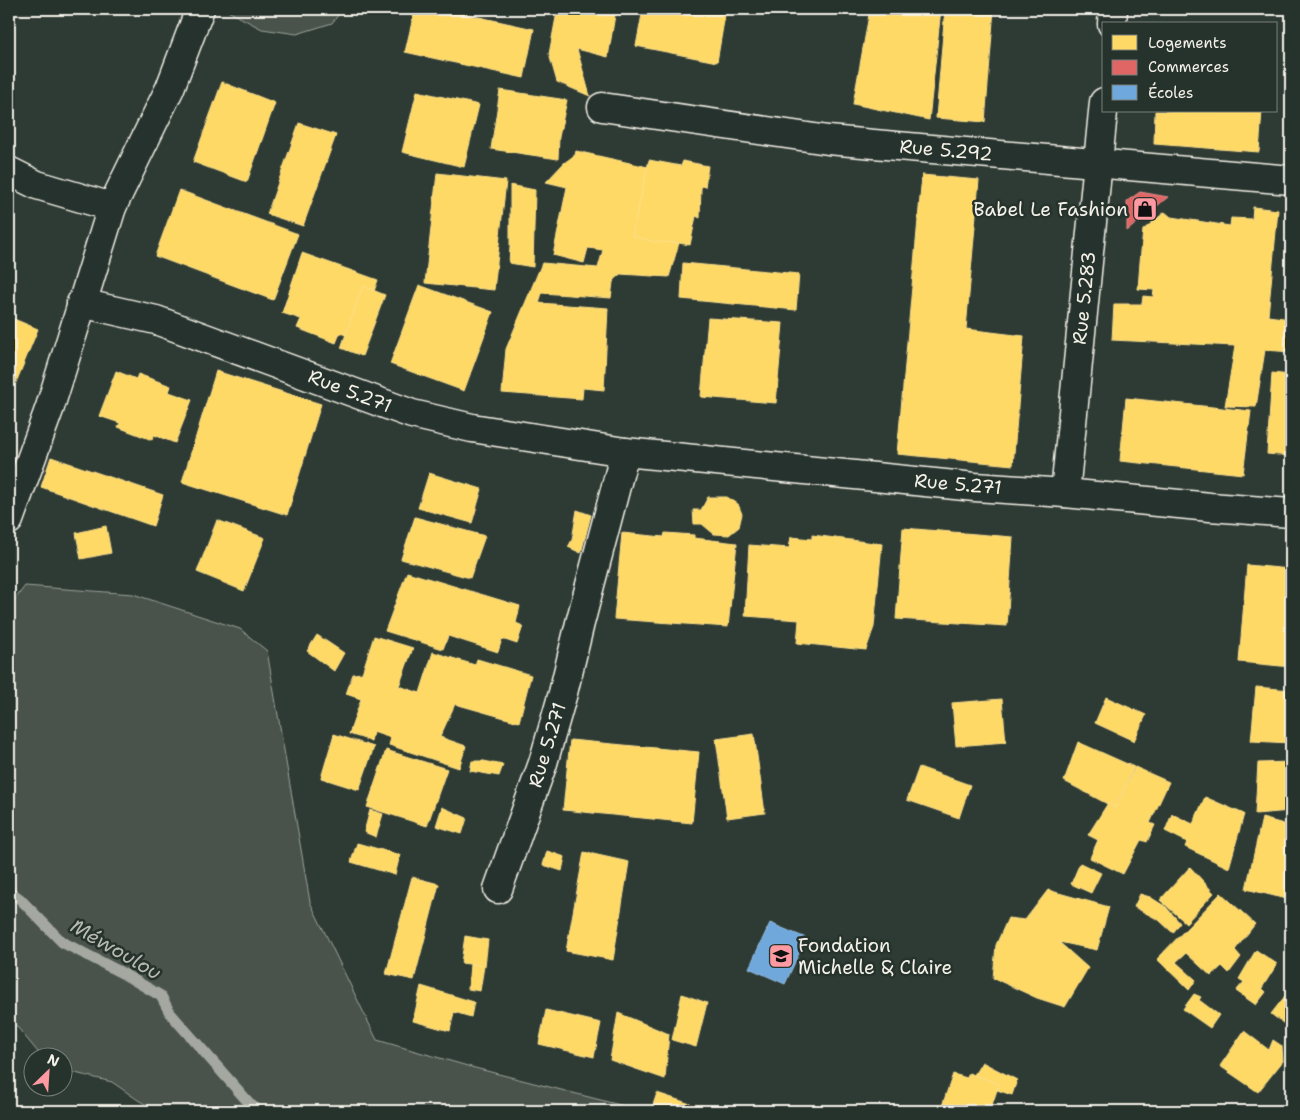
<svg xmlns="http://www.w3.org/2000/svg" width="1300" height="1120" font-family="'Shantell Sans',sans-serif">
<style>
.green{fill:#48524c;stroke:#9ea29a}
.homes{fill:#ffd966;stroke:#fce08d}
.shops{fill:#e06666;stroke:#e6908d}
.schools{fill:#6fa8dc;stroke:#97bee0}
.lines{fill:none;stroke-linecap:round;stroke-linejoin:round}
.stream{stroke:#a4a8a0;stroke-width:11}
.street-casing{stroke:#f4f1e8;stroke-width:31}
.secondary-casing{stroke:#f4f1e8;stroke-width:31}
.street{stroke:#26332d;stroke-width:28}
.secondary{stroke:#26332d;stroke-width:28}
.labels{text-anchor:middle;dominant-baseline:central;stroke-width:5;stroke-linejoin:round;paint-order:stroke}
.street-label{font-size:19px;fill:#f4f1e8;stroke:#26332d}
.poi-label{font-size:19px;fill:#f4f1e8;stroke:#26332d;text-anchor:end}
.water-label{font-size:20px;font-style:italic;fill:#b8bab2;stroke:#26332d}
</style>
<rect width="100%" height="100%" fill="#2e3b34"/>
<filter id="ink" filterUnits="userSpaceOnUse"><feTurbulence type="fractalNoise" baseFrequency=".02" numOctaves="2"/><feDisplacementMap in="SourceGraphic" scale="10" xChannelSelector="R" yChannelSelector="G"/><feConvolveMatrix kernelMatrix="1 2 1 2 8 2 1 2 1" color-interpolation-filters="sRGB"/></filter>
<g filter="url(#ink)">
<g class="green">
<polygon points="224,9 343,9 332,23 297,34 262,29"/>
<polygon points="25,586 133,594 240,629 267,651 310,902 377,1040 471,1067 624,1106 624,1111 157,1111 138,1100 112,1082 63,1070 62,1058 42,1057 9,1017 9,632 10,606"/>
</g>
<g class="homes">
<polygon points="415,9 442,9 534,29 524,78 405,52"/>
<polygon points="558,9 577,9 576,15 557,12"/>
<polygon points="577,9 616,9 608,57 577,49 590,96 557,82 549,54 557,12 576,15"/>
<polygon points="643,9 726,9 717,62 636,46"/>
<polygon points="870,9 941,9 929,120 853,104"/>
<polygon points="945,9 994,9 985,122 936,118"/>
<polygon points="222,82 275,103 247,182 193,162"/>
<polygon points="500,90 567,100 559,137 558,159 491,149"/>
<polygon points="417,91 479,105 464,167 402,152"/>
<polygon points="1155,111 1262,111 1259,152 1154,144"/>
<polygon points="299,123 336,135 303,226 267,214"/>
<polygon points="576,151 648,167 632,236 679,243 669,277 620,274 613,282 611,298 542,293 539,303 608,308 604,390 583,388 582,399 502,393 506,349 542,263 598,268 603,250 588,248 584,263 553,255 567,187 546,182 564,163 575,155"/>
<polygon points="649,160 681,166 683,161 708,166 705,187 702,186 701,188 700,218 696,216 690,245 679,243 655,242 632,236"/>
<polygon points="437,173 506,181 494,290 425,283"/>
<polygon points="922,175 979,180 966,329 1024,336 1013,465 897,454"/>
<polygon points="510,185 535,190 533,267 509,263 510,247"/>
<polygon points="179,190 298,234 273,300 155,256"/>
<polygon points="1253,207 1278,210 1268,316 1291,319 1291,352 1265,350 1256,407 1225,406 1235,346 1112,340 1114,304 1142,304 1143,296 1153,297 1154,290 1138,289 1140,262 1143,230 1165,212 1171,217 1230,226 1231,218 1252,219"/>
<polygon points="302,253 378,280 357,339 340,333 336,343 297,328 301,319 282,313"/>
<polygon points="683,263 799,274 796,310 681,299"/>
<polygon points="1291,267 1291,299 1289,299"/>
<polygon points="419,285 493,312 464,391 390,364"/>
<polygon points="363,286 385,295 362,356 341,348"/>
<polygon points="9,317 38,329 15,385 9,383"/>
<polygon points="708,318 783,323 776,403 701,397"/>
<polygon points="116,371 136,379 138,374 171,386 169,392 192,400 175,443 154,435 152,440 118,427 120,423 99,416"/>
<polygon points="216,371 321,404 287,515 182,482"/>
<polygon points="1272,373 1291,375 1291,456 1267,454"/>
<polygon points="1126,398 1251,411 1243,474 1120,461"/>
<polygon points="51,457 163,495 153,526 41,487"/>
<polygon points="429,473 482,489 472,523 418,508"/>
<polygon points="708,497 727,497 738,504 742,514 739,527 729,535 714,534 702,524 694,524 693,510 701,510"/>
<polygon points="577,510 591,515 581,553 568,547 572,540"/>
<polygon points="415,517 485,536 470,578 401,559"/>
<polygon points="217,520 265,538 244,591 197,572"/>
<polygon points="106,526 111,553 81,559 76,533"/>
<polygon points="903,528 1013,537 1007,626 896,619"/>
<polygon points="622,533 664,537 665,533 694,535 694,538 737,543 728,627 614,619"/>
<polygon points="812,535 882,544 874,627 866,650 797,643 799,620 745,616 749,545 789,548 791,537 812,539"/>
<polygon points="1247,565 1291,569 1291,667 1239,662"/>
<polygon points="407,572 520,606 516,623 523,626 517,644 502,639 498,652 448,636 443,649 385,631"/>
<polygon points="317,635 344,653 334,671 307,651"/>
<polygon points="374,636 413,648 399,686 420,693 433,652 475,665 477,659 531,675 519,722 455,704 440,737 466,746 459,768 389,745 391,738 373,732 371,741 349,734 361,699 346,694 353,674 362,673"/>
<polygon points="1256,687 1291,690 1291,743 1251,741"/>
<polygon points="1106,697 1146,715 1134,741 1095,723"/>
<polygon points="1002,699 1006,742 956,746 952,703"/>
<polygon points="334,734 374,747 359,790 321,778"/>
<polygon points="754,734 765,813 727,818 716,739"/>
<polygon points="570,740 699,752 692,823 563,810"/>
<polygon points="1078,742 1134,767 1115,808 1064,781"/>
<polygon points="386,750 447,769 427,826 367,807"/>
<polygon points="472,761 484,761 503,765 499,776 470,771"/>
<polygon points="1291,762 1291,811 1255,814 1258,763"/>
<polygon points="919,767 970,785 959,818 907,800"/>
<polygon points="1135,767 1169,782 1150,823 1155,825 1147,842 1141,840 1123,874 1090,858 1098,840 1088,835 1108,803 1115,808"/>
<polygon points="1205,797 1244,814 1229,868 1185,847 1187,842 1165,831 1172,814 1193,824"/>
<polygon points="442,807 467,818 462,834 436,826"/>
<polygon points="370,810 383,814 376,837 364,832"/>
<polygon points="1262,818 1291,826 1291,900 1246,889"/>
<polygon points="357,843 400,855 395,875 351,862"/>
<polygon points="547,851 565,857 562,871 543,865"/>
<polygon points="584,852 629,862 613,960 566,951"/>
<polygon points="1080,863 1101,873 1091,893 1071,884"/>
<polygon points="1190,867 1214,893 1186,923 1160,900"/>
<polygon points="412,877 439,884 414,980 386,974"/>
<polygon points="1048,890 1109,907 1097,950 1059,942 1088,968 1065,1007 1037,998 993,978 996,945 1008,918 1025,920"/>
<polygon points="1221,893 1255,924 1235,950 1241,957 1229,973 1222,966 1211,976 1186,953 1176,962 1196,980 1189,990 1157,959"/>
<polygon points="1140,894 1150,897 1166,907 1180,923 1173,933 1159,920 1134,907"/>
<polygon points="465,936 488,940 485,966 461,963"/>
<polygon points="1256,950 1277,964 1262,988 1266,992 1256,1005 1236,991 1244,982 1239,979"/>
<polygon points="470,964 484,966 480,991 468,989"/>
<polygon points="421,986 474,1002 471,1017 454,1012 450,1031 413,1021"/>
<polygon points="1289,991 1291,993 1291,1029 1271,1014"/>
<polygon points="682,994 707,1003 696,1047 672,1040"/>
<polygon points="1194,994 1201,997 1199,1000 1219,1015 1210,1028 1183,1009"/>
<polygon points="546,1010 601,1023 594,1057 539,1044"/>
<polygon points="618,1013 669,1034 665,1079 610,1060"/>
<polygon points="1244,1031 1269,1050 1273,1040 1282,1046 1283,1061 1258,1092 1220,1066"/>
<polygon points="982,1062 1017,1080 1012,1095 997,1090 999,1084 974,1075"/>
<polygon points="969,1073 999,1084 990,1111 958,1111 942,1106 953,1074 967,1078"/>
<polygon points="657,1093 712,1111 651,1111"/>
</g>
<polygon class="shops" points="1140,192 1168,197 1127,231 1127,201"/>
<polygon class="schools" points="770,923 806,938 785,984 749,968"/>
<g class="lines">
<polyline class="stream" points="9,891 20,899 62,942 122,973 161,996 170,1013 251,1105 260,1111"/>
<defs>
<g id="street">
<polyline points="1112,24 1113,9"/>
<polyline points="602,107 828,140 1291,180"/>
<polyline points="9,171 37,185 112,207"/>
<polyline points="81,303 156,320 412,414 472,428 625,452 975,487 1065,493 1210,507 1291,513"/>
<polyline points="1065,493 1104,102"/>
<polyline points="498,889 543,763 563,693 580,623 625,452"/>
</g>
<polyline id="secondary" points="9,520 50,407 112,207 170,88 200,9"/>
</defs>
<use href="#street" class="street-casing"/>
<use href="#secondary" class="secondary-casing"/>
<use href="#street" class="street"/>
<use href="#secondary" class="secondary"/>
</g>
</g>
<defs>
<symbol id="shop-square" viewBox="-11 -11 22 22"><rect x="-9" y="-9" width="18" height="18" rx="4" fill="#ff9aa2" stroke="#26332d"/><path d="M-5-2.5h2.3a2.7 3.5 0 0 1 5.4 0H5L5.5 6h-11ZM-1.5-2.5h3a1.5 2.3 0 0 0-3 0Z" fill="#111"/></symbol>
<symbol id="school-square" viewBox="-11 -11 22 22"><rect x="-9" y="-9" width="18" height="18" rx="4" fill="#ff9aa2" stroke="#26332d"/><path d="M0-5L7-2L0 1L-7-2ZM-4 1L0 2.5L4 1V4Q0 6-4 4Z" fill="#111"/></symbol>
</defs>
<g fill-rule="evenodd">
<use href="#shop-square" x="1131" y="195" width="28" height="28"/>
<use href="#school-square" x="767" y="942" width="28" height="28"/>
</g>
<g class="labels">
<g class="street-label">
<text transform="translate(946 150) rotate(5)">Rue 5.292</text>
<text transform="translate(1084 298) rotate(-84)">Rue 5.283</text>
<text transform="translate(350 391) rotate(21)">Rue 5.271</text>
<text transform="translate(958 484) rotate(5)">Rue 5.271</text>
<text transform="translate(547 745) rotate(-73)">Rue 5.271</text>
</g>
<g class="poi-label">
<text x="1128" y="209">Babel Le Fashion</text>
<text x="798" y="945" text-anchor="start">Fondation<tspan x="798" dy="22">Michelle &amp; Claire</tspan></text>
</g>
<g class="water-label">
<text transform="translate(116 949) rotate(30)">Méwoulou</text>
</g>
</g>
<rect width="1300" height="1120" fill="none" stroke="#26332d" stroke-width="30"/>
<rect x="15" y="15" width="1270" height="1090" fill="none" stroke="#f4f1e8" stroke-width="2" filter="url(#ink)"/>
<rect x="1102" y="22" width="175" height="90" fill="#26332d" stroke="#787f78"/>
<rect x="1112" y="35" width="25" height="15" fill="#ffd966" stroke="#787f78"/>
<text x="1148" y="48" font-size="15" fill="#f4f1e8">Logements</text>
<rect x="1112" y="60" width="25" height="15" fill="#e06666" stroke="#787f78"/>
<text x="1148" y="72" font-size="15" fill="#f4f1e8">Commerces</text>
<rect x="1112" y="85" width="25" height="15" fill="#6fa8dc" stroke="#787f78"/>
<text x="1148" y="98" font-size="15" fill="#f4f1e8">Écoles</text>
<g transform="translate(48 1072) rotate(25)"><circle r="24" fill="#26332d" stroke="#787f78"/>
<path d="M0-4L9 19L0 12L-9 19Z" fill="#ff9aa2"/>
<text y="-8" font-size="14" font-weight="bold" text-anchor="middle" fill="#f4f1e8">N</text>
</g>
</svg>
